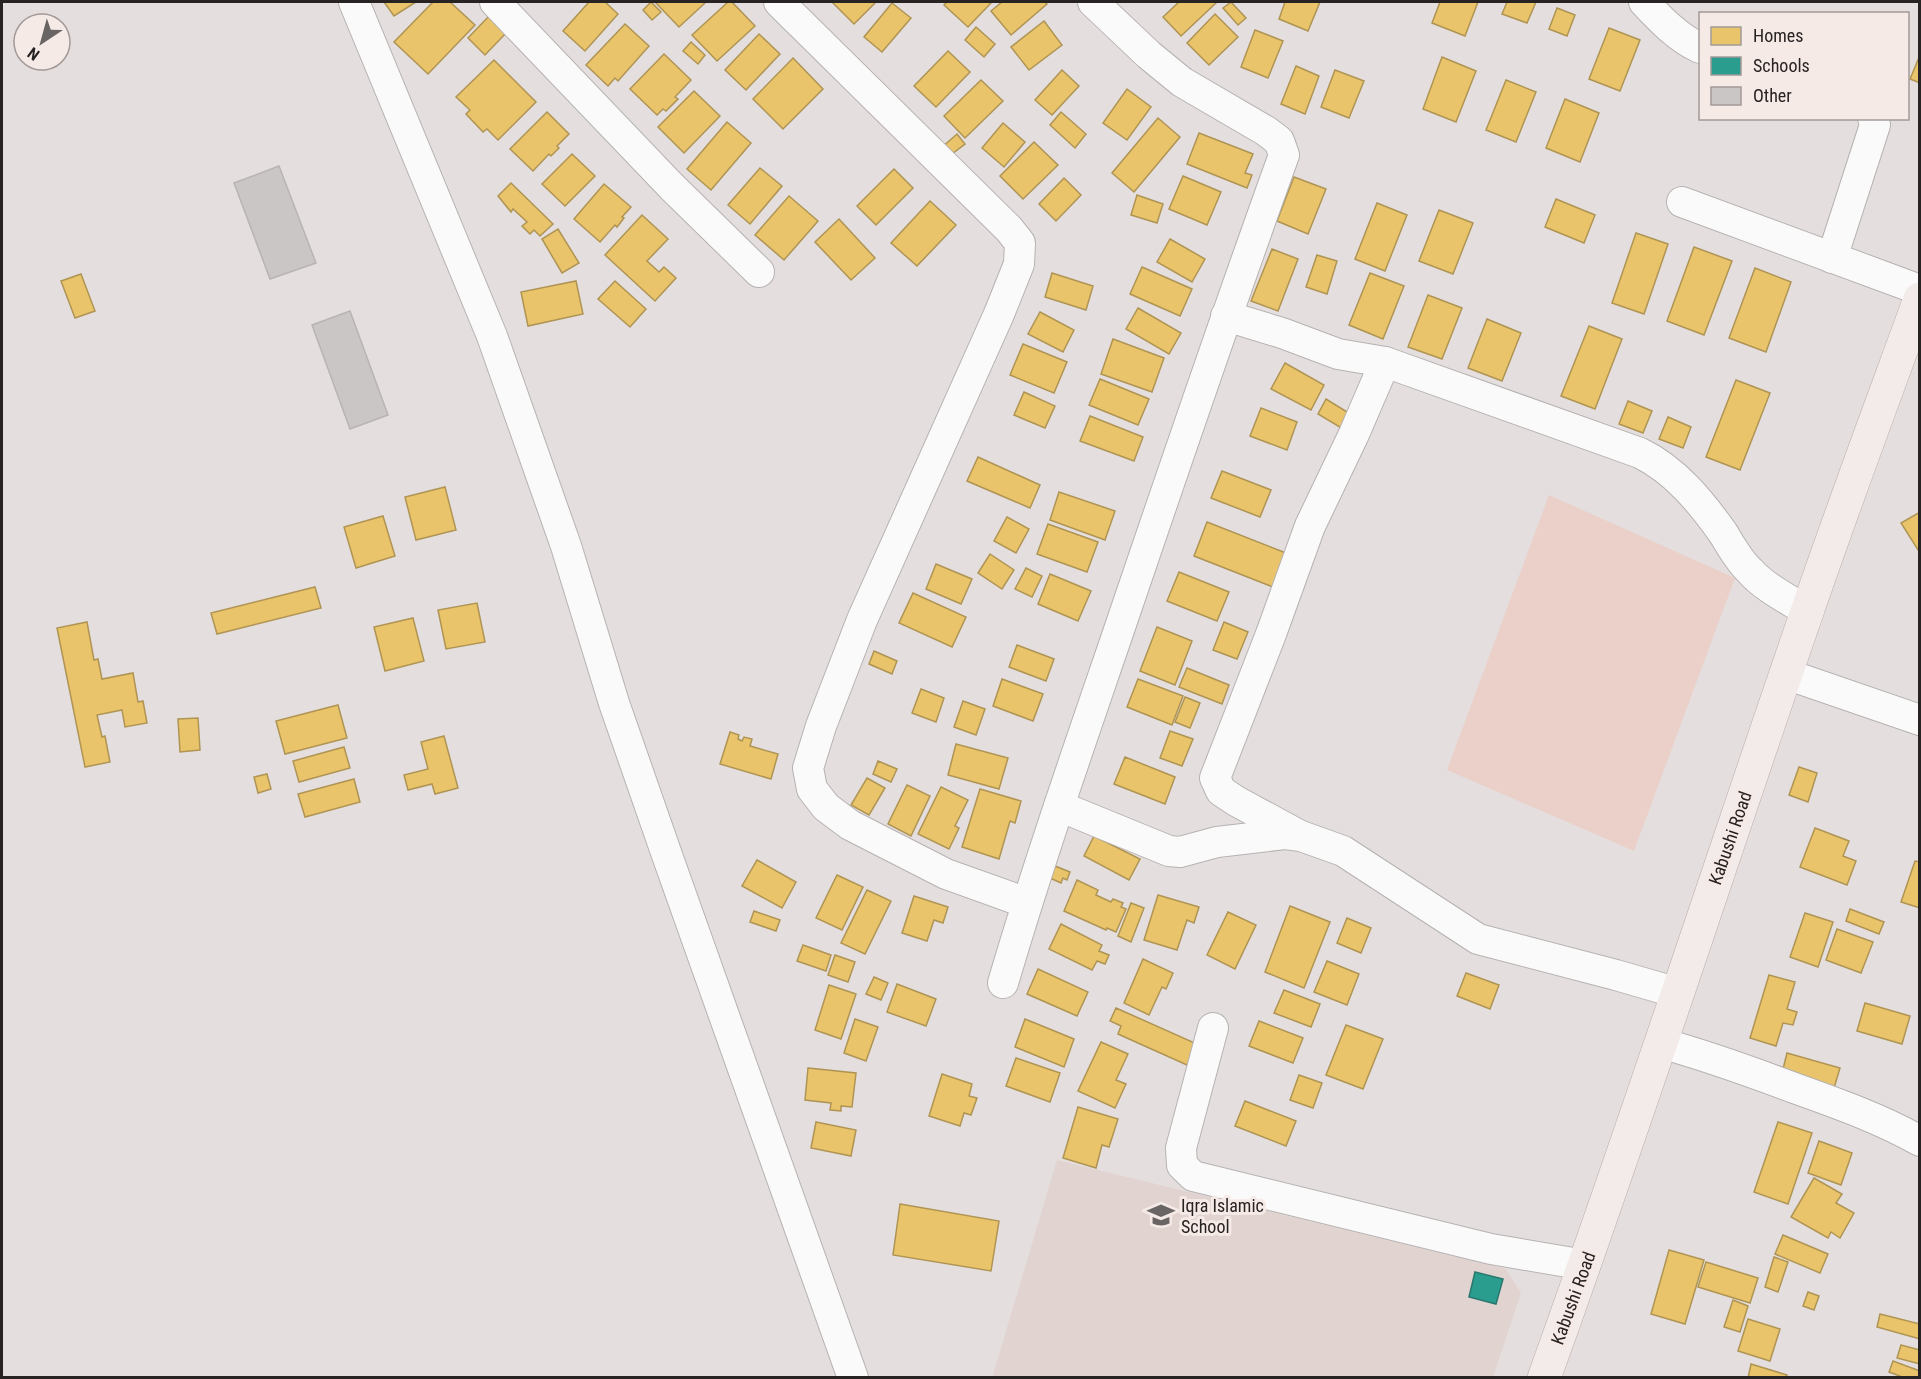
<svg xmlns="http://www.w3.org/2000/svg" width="1921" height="1379" font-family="'Roboto Condensed',sans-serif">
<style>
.built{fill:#e1d3d0}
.green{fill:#ead0c9}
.homes{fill:#e9c46a;stroke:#af9454;stroke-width:1.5}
.schools{fill:#2a9d8f;stroke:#29786e;stroke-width:1.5}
.building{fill:#cac6c5;stroke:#b8b4b3;stroke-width:1.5}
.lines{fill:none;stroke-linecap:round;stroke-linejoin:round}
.minor-casing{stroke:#b6b2b1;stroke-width:32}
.major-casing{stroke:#baaba8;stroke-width:34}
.minor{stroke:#fbfafa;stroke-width:30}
.major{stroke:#f2ebe9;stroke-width:33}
.labels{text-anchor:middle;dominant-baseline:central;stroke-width:6;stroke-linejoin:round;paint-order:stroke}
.street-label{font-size:18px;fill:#272322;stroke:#f6eae7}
.poi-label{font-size:18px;fill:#272322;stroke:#f6eae7;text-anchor:start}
</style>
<rect width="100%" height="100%" fill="#e4dfde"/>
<polygon class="built" points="1057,1160 1506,1269 1521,1293 1493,1377 992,1378"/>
<polygon class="green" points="1549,495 1735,578 1634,851 1447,770"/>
<g class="homes">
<polygon points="384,2 416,2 394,16"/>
<polygon points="433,2 450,2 475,25 428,74 394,42"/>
<polygon points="589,2 605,2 618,14 585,51 563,31"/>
<polygon points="651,2 661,12 652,20 643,10"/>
<polygon points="658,2 706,2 679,27 656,3"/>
<polygon points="728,2 732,2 755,26 717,61 692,35"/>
<polygon points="832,2 876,2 854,24"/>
<polygon points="947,2 992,2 968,27 944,5"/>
<polygon points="1002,2 1045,2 1047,4 1011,35 991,11"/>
<polygon points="1179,2 1217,2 1181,36 1163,17"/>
<polygon points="1231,2 1246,18 1238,25 1223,8"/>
<polygon points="1285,2 1320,2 1308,31 1279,19"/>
<polygon points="1440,2 1478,2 1465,36 1432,23"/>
<polygon points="1507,2 1536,2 1527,23 1502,14"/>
<polygon points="892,3 911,18 882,52 864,37"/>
<polygon points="1557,8 1575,15 1567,36 1549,29"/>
<polygon points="1215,14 1238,37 1209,65 1187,43"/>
<polygon points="490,15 507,32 485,55 468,38"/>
<polygon points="1044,21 1062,45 1029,70 1011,47"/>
<polygon points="625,24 649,46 618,81 615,78 608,86 586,65"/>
<polygon points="976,27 995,44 984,57 965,40"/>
<polygon points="1609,28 1640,40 1620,91 1589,79"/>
<polygon points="1255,30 1283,41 1268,78 1241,67"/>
<polygon points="759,34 780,54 746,90 725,70"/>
<polygon points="691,42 705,55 698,64 683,51"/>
<polygon points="948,51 970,72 936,107 914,86"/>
<polygon points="664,54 691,80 675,97 678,99 666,111 663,109 657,115 630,89"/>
<polygon points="1920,55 1920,83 1910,79"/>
<polygon points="1442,57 1476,71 1456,122 1423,109"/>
<polygon points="793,58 823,89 783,129 753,99"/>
<polygon points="494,60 536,102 498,140 487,129 483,132 466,114 470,110 456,97"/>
<polygon points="1296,66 1319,76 1305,114 1281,104"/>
<polygon points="1062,70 1079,86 1052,115 1035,100"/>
<polygon points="1335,70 1364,81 1349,118 1321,107"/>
<polygon points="981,80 1003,101 965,138 944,116"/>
<polygon points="1506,80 1536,92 1516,142 1486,130"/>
<polygon points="1127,89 1151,107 1127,140 1103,123"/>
<polygon points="694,91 720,116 684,153 658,127"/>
<polygon points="1565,99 1599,113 1580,162 1546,148"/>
<polygon points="547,112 569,134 557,146 559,148 551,156 549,154 533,171 510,149"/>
<polygon points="1061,112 1086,134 1075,148 1050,125"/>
<polygon points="1158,118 1180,137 1134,192 1112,173"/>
<polygon points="727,122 751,143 711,190 687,169"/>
<polygon points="1003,123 1025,142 1004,167 982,148"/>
<polygon points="1199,133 1253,154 1245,173 1252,175 1247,188 1187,164"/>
<polygon points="957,134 965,144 948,157 941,148"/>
<polygon points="1034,142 1058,165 1023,199 1000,176"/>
<polygon points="572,154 595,176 565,206 542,184"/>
<polygon points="760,168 782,186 750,224 728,205"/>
<polygon points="894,169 913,188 876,225 857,206"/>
<polygon points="1183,176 1221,192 1207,225 1169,209"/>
<polygon points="1294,177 1326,189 1308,234 1277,221"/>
<polygon points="1064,178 1081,195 1056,221 1039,204"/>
<polygon points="511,183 553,224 540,236 534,230 530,234 522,226 527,222 513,209 511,212 498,196"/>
<polygon points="604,184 631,207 622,217 624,218 617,227 615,225 600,242 574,219"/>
<polygon points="1137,195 1163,204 1157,223 1131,215"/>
<polygon points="789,196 818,221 784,260 755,235"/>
<polygon points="1556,199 1595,215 1584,243 1545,227"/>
<polygon points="930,201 956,225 917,266 891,243"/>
<polygon points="1377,203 1407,215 1385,271 1355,259"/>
<polygon points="1439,210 1473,223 1453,274 1419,261"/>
<polygon points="642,215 668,239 647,261 659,272 664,267 676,278 655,301 605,255"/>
<polygon points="839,219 875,258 851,280 815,242"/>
<polygon points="558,229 579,263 562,273 542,239"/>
<polygon points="1636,233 1668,244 1644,314 1612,303"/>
<polygon points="1170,239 1205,259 1192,282 1157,262"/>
<polygon points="1694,247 1732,261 1704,335 1667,321"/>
<polygon points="1272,249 1298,259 1278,311 1251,301"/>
<polygon points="1317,255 1337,261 1327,294 1306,287"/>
<polygon points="1142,267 1192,289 1180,316 1130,294"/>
<polygon points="1755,268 1791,282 1766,352 1729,338"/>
<polygon points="1052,273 1093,286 1086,310 1045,297"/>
<polygon points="1370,273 1404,286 1383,339 1349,325"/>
<polygon points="81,274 95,311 75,318 61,281"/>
<polygon points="576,281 583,314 528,326 521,292"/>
<polygon points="615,281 646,309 630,327 598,299"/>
<polygon points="1428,295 1462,308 1442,359 1408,347"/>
<polygon points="1138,308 1181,333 1169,354 1126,329"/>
<polygon points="1040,312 1074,330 1063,352 1028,334"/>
<polygon points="1487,319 1521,333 1502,381 1468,368"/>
<polygon points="1589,326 1622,339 1595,409 1561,396"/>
<polygon points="1113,339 1164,358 1152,392 1101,374"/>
<polygon points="1023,344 1067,362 1054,393 1010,375"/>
<polygon points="1285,363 1324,385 1311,410 1271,389"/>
<polygon points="1100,379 1149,399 1138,425 1089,405"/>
<polygon points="1736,380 1770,393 1740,470 1706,457"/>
<polygon points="1024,392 1055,406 1045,428 1014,415"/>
<polygon points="1326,399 1352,415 1343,429 1318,414"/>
<polygon points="1628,401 1652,411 1643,433 1619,424"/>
<polygon points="1261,408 1297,422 1287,450 1250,436"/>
<polygon points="1090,416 1143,437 1134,461 1080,441"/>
<polygon points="1668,417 1691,427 1683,448 1659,439"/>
<polygon points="978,457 1040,485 1030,508 967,481"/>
<polygon points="1222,471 1271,490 1260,517 1211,498"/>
<polygon points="445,487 456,530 416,540 405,497"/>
<polygon points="1059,492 1115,511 1105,540 1050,520"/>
<polygon points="1920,512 1920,553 1901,523"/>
<polygon points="383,516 395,556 356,568 344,527"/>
<polygon points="1007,517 1029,529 1016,553 994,541"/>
<polygon points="1207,522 1286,553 1273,587 1194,556"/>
<polygon points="1048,524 1098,542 1087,572 1037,554"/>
<polygon points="990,554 1014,570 1002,589 978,573"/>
<polygon points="936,564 972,579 961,604 926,589"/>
<polygon points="1026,568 1042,576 1032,597 1015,589"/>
<polygon points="1179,572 1229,592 1217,621 1167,601"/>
<polygon points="1050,574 1091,591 1078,621 1038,604"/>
<polygon points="315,587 321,608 217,634 211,613"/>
<polygon points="913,593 966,617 952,647 899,623"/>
<polygon points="477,603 485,642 446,649 438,610"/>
<polygon points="413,618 424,661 385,671 374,627"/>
<polygon points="87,622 94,660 98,659 102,679 133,673 138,702 143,701 147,723 125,727 122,710 97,715 102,737 105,736 110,762 85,767 57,628"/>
<polygon points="1224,622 1248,632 1237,659 1213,650"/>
<polygon points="1157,627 1192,641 1175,685 1140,671"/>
<polygon points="1017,645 1054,659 1046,681 1009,667"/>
<polygon points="874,651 897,661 892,674 869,664"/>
<polygon points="1187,668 1229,685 1222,704 1179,687"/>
<polygon points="1002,679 1043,694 1033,721 993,706"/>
<polygon points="1138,679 1183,696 1172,725 1127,707"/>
<polygon points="921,689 944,698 936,722 912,713"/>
<polygon points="1185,697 1200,703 1190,728 1175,722"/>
<polygon points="963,701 985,709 976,735 954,727"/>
<polygon points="338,705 347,738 285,754 276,721"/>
<polygon points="198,718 200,750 180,752 178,719"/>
<polygon points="1170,731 1193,739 1182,766 1160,758"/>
<polygon points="730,732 739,735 738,739 742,741 744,737 752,739 750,746 778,754 771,779 720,764"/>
<polygon points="444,736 458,788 435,794 432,784 408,790 404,775 428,769 421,742"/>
<polygon points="956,744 1008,758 999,789 948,775"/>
<polygon points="344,747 350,768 299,782 293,761"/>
<polygon points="1125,757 1175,777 1165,804 1114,784"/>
<polygon points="878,761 897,769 891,782 873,774"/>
<polygon points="1799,767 1817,773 1808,802 1789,795"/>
<polygon points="267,774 271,789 258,793 254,777"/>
<polygon points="867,778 885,788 869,815 851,805"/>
<polygon points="354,779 360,802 305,817 298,794"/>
<polygon points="907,785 930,796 911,836 888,824"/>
<polygon points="941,787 968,800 955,826 959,828 949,849 918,834"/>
<polygon points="980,789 1021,801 1015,823 1010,821 999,859 962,847"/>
<polygon points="1815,828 1849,841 1843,856 1856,861 1847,885 1800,867"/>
<polygon points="1094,836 1140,859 1129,880 1084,856"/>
<polygon points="757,860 796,882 782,908 742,886"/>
<polygon points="1915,861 1920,862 1920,908 1901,902"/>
<polygon points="1055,866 1070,872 1067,880 1063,878 1061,883 1050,878"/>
<polygon points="837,875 863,887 842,930 816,918"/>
<polygon points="1077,880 1098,890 1096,895 1111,902 1113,899 1123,903 1121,907 1126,909 1116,932 1107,928 1106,930 1064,911"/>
<polygon points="867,890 891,901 865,954 841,943"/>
<polygon points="1158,895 1199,907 1194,923 1187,920 1177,950 1144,940"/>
<polygon points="914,896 948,907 943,923 934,920 927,941 902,933"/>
<polygon points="1131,903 1144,908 1131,942 1118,936"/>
<polygon points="1290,906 1330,922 1304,988 1265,972"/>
<polygon points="1850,909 1884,922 1879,934 1846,921"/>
<polygon points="754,911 780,920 776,931 750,922"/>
<polygon points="1228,912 1256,925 1235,969 1207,955"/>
<polygon points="1805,913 1833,922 1818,967 1790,957"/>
<polygon points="1347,918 1371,928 1361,953 1337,943"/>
<polygon points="1061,924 1102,945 1099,951 1109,955 1105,964 1097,961 1092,970 1049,949"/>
<polygon points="1837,929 1873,942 1861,973 1826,960"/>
<polygon points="803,945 831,955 826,971 797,961"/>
<polygon points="835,955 855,962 848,982 828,975"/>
<polygon points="1143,959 1173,973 1166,989 1162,987 1149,1015 1124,1003"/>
<polygon points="1327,961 1359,974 1347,1005 1314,992"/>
<polygon points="1038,969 1088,992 1077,1016 1027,994"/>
<polygon points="1466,973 1499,985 1490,1009 1457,996"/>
<polygon points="1769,975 1795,982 1787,1009 1797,1012 1793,1025 1783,1023 1776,1046 1750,1038"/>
<polygon points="874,977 888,983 881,1000 866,994"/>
<polygon points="897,984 936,999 926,1026 887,1012"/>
<polygon points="829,985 856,994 841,1039 815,1030"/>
<polygon points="1284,990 1320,1004 1311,1027 1274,1013"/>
<polygon points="1865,1003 1910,1016 1902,1044 1857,1031"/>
<polygon points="1116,1008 1197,1044 1187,1065 1118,1034 1121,1026 1110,1021"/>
<polygon points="855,1019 878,1027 866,1061 844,1053"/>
<polygon points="1025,1019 1074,1039 1064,1067 1015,1047"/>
<polygon points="1259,1021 1303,1038 1293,1063 1249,1046"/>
<polygon points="1346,1025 1383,1039 1363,1089 1326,1075"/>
<polygon points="1101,1042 1128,1054 1116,1080 1126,1084 1115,1108 1078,1091"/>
<polygon points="1787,1053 1840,1068 1834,1088 1782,1073"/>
<polygon points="1016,1058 1060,1073 1050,1102 1006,1086"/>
<polygon points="808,1068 856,1073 852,1107 841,1106 841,1111 830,1110 831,1103 805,1100"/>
<polygon points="942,1074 972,1084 969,1096 977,1098 971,1115 964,1113 960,1126 929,1116"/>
<polygon points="1299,1075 1322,1083 1313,1108 1290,1100"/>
<polygon points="1245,1101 1296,1121 1286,1146 1235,1126"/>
<polygon points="1078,1107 1118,1119 1109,1147 1102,1145 1096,1168 1063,1158"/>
<polygon points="816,1122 856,1130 851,1156 811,1148"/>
<polygon points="1778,1122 1812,1133 1788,1204 1754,1192"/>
<polygon points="1819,1141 1852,1153 1841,1185 1808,1173"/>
<polygon points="1814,1178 1842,1194 1836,1203 1854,1213 1840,1238 1831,1232 1828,1238 1791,1217"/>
<polygon points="900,1204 999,1221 991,1271 893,1255"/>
<polygon points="1783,1235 1828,1254 1820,1273 1775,1254"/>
<polygon points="1669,1250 1704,1260 1685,1324 1651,1314"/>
<polygon points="1774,1257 1788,1262 1778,1292 1765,1287"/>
<polygon points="1706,1262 1758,1278 1750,1303 1698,1287"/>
<polygon points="1808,1292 1819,1296 1814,1310 1803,1306"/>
<polygon points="1733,1300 1748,1306 1740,1332 1724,1327"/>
<polygon points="1880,1314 1920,1324 1920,1339 1877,1327"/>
<polygon points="1748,1319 1780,1329 1770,1361 1738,1351"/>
<polygon points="1901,1345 1920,1350 1920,1364 1897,1358"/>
<polygon points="1893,1361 1920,1371 1918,1378 1905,1378 1889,1372"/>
<polygon points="1751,1364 1787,1375 1786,1378 1748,1378"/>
</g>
<polygon class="schools" points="1475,1272 1503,1279 1496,1304 1469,1297"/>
<g class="building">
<polygon points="279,166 316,263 270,279 234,183"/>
<polygon points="350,311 388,415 350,429 312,325"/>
</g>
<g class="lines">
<defs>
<g id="minor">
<polyline points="354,2 492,336 566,546 614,703 668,858 853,1378"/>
<polyline points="495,2 672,187 759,272"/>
<polyline points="779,2 1009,229 1020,243 1019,264 999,314 862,620 821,726 808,768 812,789 826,807 850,825 946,874 1027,903"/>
<path d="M1644,2C1660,19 1678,38 1700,48"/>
<polyline points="1682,202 1920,290"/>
<polyline points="1832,258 1875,125 1873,118"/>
<path d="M1226,316L1282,333L1338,354L1385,362L1640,453C1675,470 1701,502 1723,533C1731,546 1739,561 1750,571C1765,588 1788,599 1807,611"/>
<polyline points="1786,674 1920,720"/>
<polyline points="1059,806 1169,851 1180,852 1217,842 1285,834 1301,836 1343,851 1478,939 1616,975 1678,993"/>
<polyline points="1297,834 1236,801 1221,791 1215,778 1271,634 1310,526 1354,434 1385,362"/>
<path d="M1003,983C1038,864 1079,747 1119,630C1173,471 1227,312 1284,155L1279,141L1266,131L1182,82L1149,55L1093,2"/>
<polyline points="1213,1028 1181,1148 1182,1165 1193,1176 1491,1249 1585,1265"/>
<path d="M1661,1043C1707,1056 1752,1072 1797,1089C1839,1104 1881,1119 1920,1141"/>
</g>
<path id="major" d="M1544,1378C1636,1124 1719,867 1807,612C1843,507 1882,403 1920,299"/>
</defs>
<use href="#minor" class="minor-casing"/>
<use href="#major" class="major-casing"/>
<use href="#minor" class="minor"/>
<use href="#major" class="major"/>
</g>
<defs>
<symbol id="school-bare" viewBox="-9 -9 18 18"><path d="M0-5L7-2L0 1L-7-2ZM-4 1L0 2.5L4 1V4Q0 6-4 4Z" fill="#696564" stroke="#f6eae7" stroke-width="2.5" paint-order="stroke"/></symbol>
</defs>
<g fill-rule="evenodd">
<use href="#school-bare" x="1142" y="1196" width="38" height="38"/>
</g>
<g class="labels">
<g class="street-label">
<text transform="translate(1730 838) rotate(-71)">Kabushi Road</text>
<text transform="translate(1573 1298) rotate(-70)">Kabushi Road</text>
</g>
<g class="poi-label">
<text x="1181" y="1205">Iqra Islamic<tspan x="1181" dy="21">School</tspan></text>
</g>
</g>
<rect width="1921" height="1379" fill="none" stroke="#272322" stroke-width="6"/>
<rect x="1699" y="12" width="210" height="108" fill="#f6eae7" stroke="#a39a98" stroke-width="1.5"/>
<rect x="1711" y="27" width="30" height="18" fill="#e9c46a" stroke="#a39a98" stroke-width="1.5"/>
<text x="1753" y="42" font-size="18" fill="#272322">Homes</text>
<rect x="1711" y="57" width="30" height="18" fill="#2a9d8f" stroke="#a39a98" stroke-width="1.5"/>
<text x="1753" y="72" font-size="18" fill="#272322">Schools</text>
<rect x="1711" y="87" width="30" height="18" fill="#cac6c5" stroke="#a39a98" stroke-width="1.5"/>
<text x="1753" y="102" font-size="18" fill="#272322">Other</text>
<g transform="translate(42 42) rotate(216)"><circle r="28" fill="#f6eae7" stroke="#a39a98" stroke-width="1.5"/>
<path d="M0-4.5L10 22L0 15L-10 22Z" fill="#696564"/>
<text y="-9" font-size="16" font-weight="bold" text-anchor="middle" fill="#272322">N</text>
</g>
</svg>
